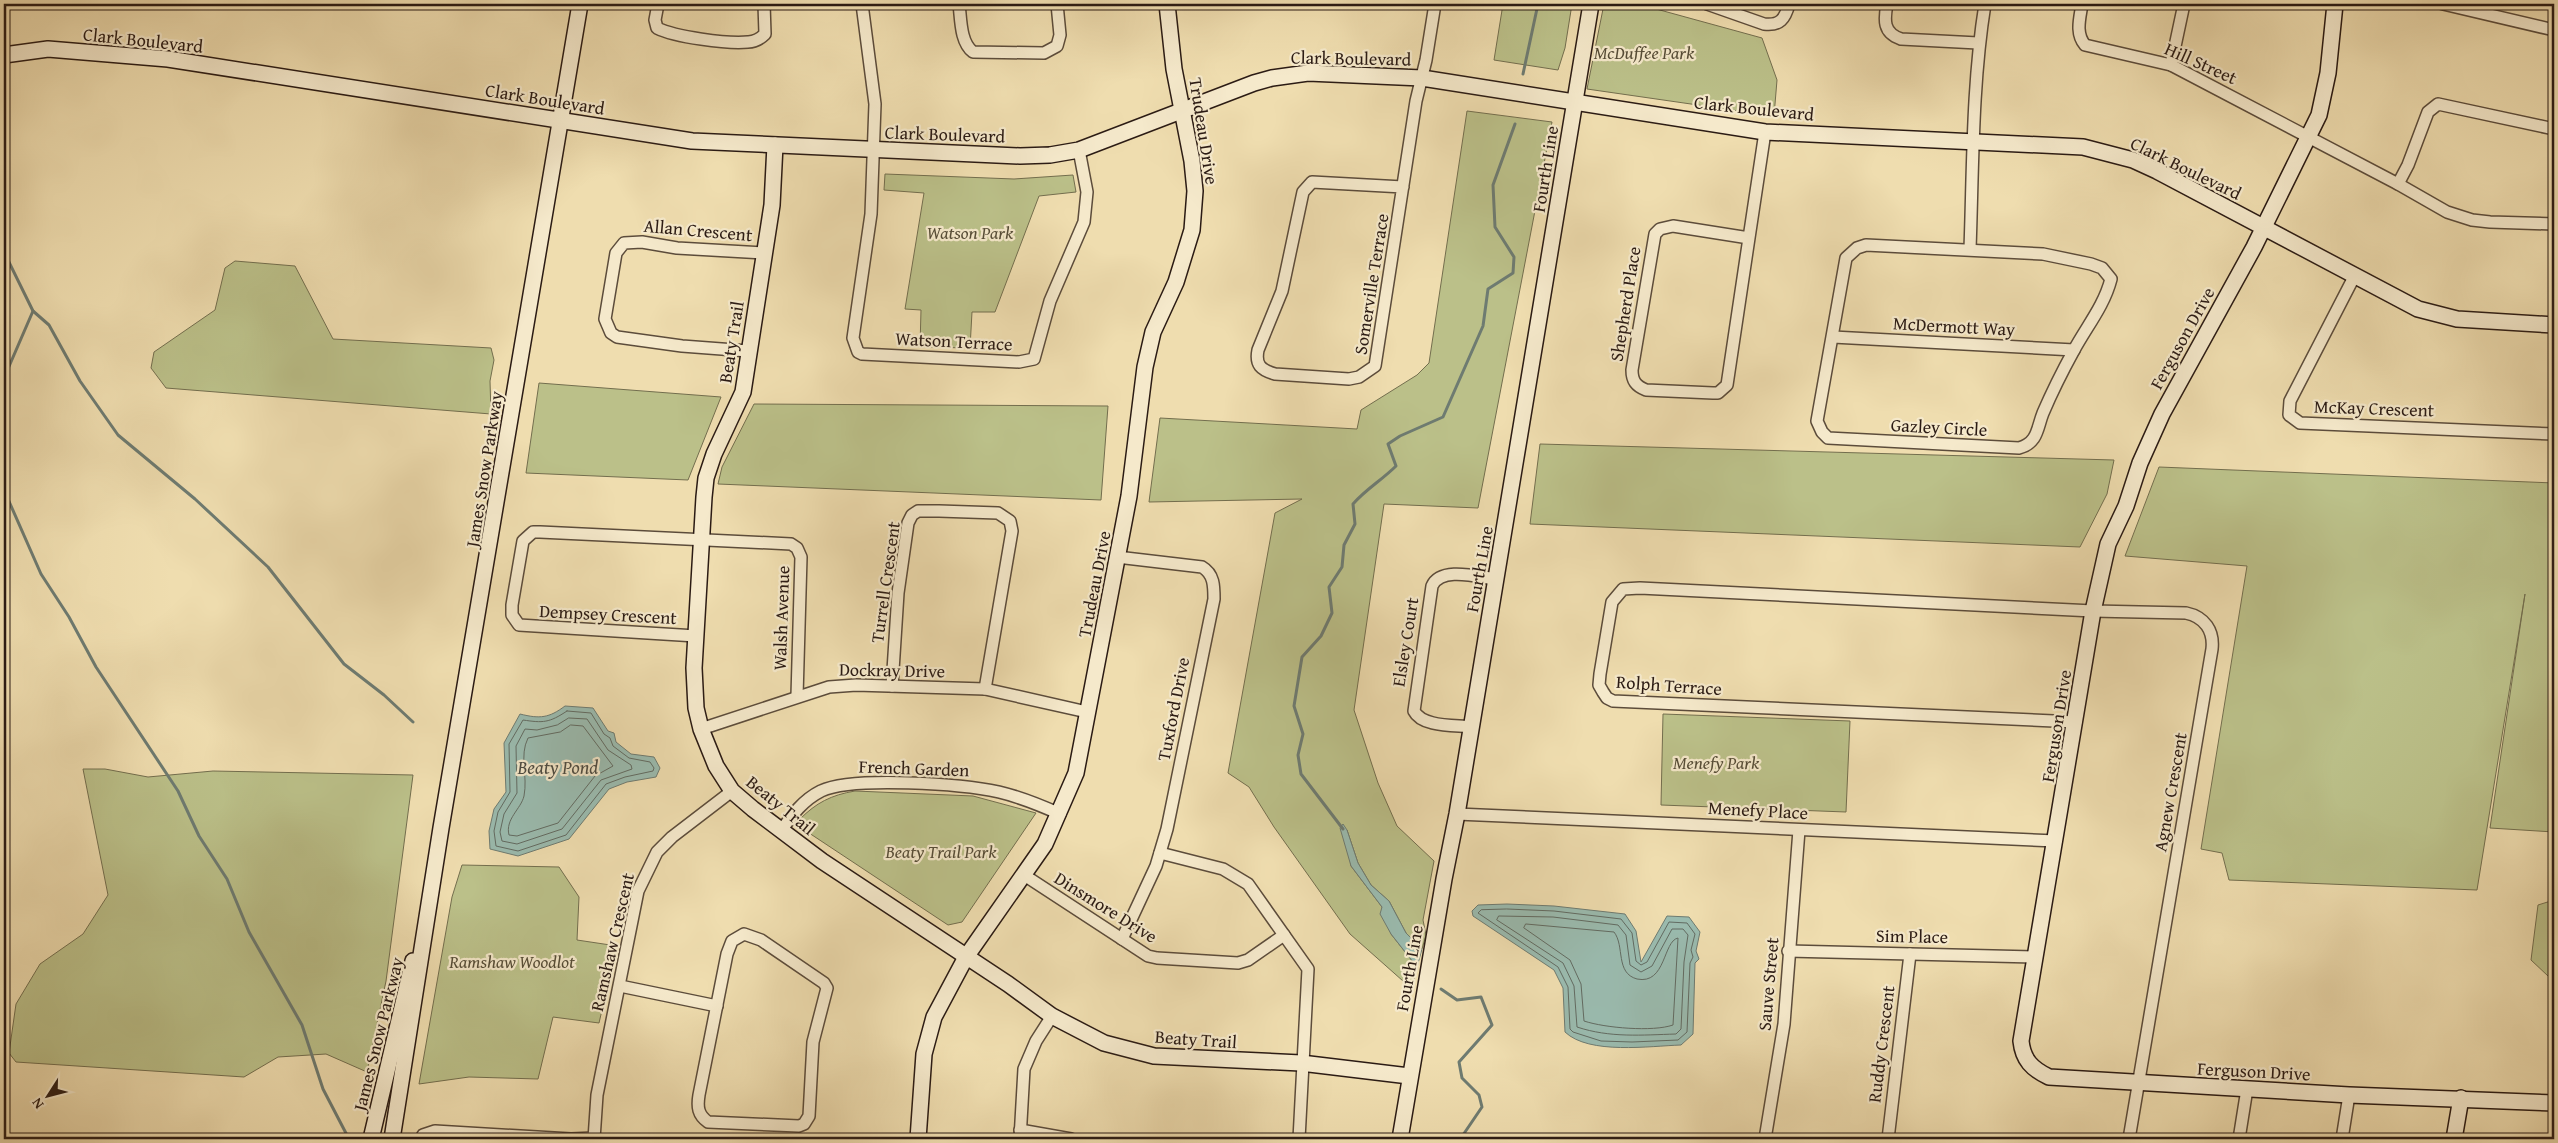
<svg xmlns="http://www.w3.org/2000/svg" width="2558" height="1143" font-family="'Gentium Book Plus',serif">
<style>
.green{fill:#bbc089;stroke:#736e4e}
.water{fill:#9abbaf;stroke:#6e7b71}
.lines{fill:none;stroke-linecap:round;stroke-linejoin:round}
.shore{stroke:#626b62;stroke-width:1}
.stream{stroke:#6e7b71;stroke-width:3}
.street-casing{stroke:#5c4c3b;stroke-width:14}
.secondary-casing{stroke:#2b1b14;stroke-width:18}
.street{stroke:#f5e9cb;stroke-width:11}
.secondary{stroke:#f5e9cb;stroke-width:15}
.labels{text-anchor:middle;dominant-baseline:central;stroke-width:4.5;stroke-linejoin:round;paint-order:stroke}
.street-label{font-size:18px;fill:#2b1b14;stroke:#f5e9cb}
.park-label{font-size:18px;font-style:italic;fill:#564d37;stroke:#f5e9cb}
.water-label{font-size:19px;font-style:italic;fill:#4c4b42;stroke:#f5e9cb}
</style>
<rect width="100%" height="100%" fill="#efddaf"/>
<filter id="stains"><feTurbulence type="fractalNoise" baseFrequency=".004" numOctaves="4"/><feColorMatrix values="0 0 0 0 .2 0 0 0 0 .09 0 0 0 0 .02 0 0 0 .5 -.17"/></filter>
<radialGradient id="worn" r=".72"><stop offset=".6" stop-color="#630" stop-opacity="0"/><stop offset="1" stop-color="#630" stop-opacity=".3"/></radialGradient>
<g class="green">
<polygon points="1503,4 1572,4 1565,48 1558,70 1494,60"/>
<polygon points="1604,4 1638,4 1762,38 1777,80 1774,116 1587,89"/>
<polygon points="1467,111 1552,122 1478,508 1384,504 1354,710 1378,783 1397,826 1434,861 1423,920 1426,935 1422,949 1406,933 1389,901 1371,885 1358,863 1347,830 1351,866 1382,907 1391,934 1417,967 1412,989 1350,934 1274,827 1249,787 1228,773 1275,513 1302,499 1149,502 1160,418 1357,429 1361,410 1417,375 1429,363"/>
<polygon points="885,174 1014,179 1073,175 1076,192 1039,196 995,312 972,312 970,348 920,347 921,310 905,309 924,193 884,190"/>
<polygon points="235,261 295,266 333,339 491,348 494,360 490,381 491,414 166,388 151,368 154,352 215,310 225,268"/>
<polygon points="539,383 721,397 688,480 526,473"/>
<polygon points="754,404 1108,406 1101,500 718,484 722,467"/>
<polygon points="1540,444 2114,460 2107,494 2080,547 1530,524"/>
<polygon points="2159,467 2554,483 2554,832 2490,828 2525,594 2477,890 2229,880 2222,853 2201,849 2247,566 2125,556"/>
<polygon points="1663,714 1850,721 1846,812 1661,805"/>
<polygon points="83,769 105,769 148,777 213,771 413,775 386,981 367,1072 326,1054 278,1057 244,1077 16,1062 9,1053 16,1004 40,964 83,934 108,895"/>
<path d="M855,791L973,796L1036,813L962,922L948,925L800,827V819C816,803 831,795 855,791Z"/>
<polygon points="462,865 559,867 579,897 577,940 617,946 599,1023 553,1017 538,1079 469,1077 419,1084 452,897"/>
<polygon points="2554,900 2554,972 2548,976 2531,960 2538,905"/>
</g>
<g class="water">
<path d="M565,706L593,708L608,731L614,733L616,742L631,754L654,757L660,768L656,777L627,782L609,789L569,839L518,856L490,849L489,831L494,809L506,792L504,743L520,714C540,719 549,718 565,706Z"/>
<polygon points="1343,824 1347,830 1358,863 1371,885 1389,901 1406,933 1422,949 1417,967 1391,934 1380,914 1382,907 1351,866 1340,828"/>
<path d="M1507,904L1554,906L1625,914L1636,931L1641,962L1667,916L1689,917L1700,932L1696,951L1699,959L1695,963L1693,1034L1681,1045C1650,1046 1589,1055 1565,1032L1563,988L1554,970L1473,916L1472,911L1478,905Z"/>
</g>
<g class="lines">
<g class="shore">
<path d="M567,711L591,713L604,734L610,738L613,746L629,758L650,762L654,768L653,771L625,777L606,784L566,835L518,851L496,846L494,831L498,812L510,792L509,744L523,720C543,723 549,723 567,711Z"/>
<polygon points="569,718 587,719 608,750 631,765 632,769 601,780 562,829 517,844 502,841 500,832 504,814 517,793 516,746 525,729 537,730 557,725"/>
<path d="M571,725L583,726L613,766L595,776L558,823L517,836L509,835C505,819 521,809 524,796C528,776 519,756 528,738L560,732Z"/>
<polygon points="1507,909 1554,911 1621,919 1632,933 1636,961 1641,965 1647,962 1669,922 1687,923 1695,934 1691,950 1693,957 1690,963 1687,1032 1678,1040 1632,1042 1601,1041 1573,1032 1570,1029 1568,987 1558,967 1478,913 1481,910"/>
<path d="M1499,916L1553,917L1618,925L1626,935L1630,965L1641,972L1652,966L1672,929H1683L1688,935L1684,962L1681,1029L1676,1034C1642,1035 1610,1038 1577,1027L1574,986L1563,963L1497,920Z"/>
<path d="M1526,924L1614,932C1625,946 1615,973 1637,979C1666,985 1663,941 1678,938L1673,1025C1653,1032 1605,1028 1584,1021L1581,984L1570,960L1524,928Z"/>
</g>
<g class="stream">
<polyline points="1523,74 1538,4"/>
<polyline points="4,252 33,311 4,378"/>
<polyline points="33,311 49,325 80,381 118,435 195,499 268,567 344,664 384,695 413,722"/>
<polyline points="4,490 41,574 69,617 96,667 178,791 199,836 227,879 249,932 302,1025 323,1089 349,1139"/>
<path d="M1343,829L1301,774L1298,755L1303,734L1294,706L1302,657L1321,636L1332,613L1329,587L1342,567L1344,545L1355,524L1353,504C1366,489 1382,480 1396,466L1388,444L1400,436L1443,417L1483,326L1488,289L1513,273L1514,257L1495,227L1493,185L1515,124"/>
<polyline points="1441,989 1457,1000 1481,997 1492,1025 1459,1062 1462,1078 1479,1095 1482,1107 1463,1135 1465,1139"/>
</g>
<defs>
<g id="street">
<path d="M658,4L655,20L657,28C675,37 727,44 748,42C755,42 760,39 765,34L764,4"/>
<polyline points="862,4 875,104 871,214 853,338 858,352 862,354 1019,362 1034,359 1050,301 1084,222 1087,192 1079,150"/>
<path d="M959,4C961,19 960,42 973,52L1044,53L1057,46L1060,35L1057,4"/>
<path d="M1707,4L1764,24C1780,26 1785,19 1789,4"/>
<path d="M1887,4C1884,20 1883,33 1901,39L1978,43"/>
<path d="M2082,4C2080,18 2075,33 2085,45L2171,65L2398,184L2447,212L2472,220L2490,222L2554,224"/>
<polyline points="2443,4 2554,30"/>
<polyline points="2171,65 2184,4"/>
<polyline points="2398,184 2408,165 2428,112 2438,104 2554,129"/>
<path d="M1403,187L1312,182L1303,192L1282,291L1258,350C1255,365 1261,370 1275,374L1349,379L1359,377L1375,366L1416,101L1426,60L1435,4"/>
<path d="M1749,238L1727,385L1718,393H1713L1646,390C1636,386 1632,381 1632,370L1655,234L1660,229L1673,226L1749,238L1765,132"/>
<path d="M1866,245L2043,254L2091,264L2102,268L2111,279C2104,306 2087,326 2074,350C2063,370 2052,392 2043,413C2037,428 2038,443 2019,448L1828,438L1822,432L1817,421L1846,258L1857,248Z"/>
<path d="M1970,249C1973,167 1972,85 1985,4"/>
<polyline points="2354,277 2290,401 2289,415 2300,423 2554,434"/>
<polyline points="1833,337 2074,350"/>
<polyline points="748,351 682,346 617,337 611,333 605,319 616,253 624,243 642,242 677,248 764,253"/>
<path d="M1117,557L1202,567C1214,574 1214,586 1214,599L1167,829L1156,866L1122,939"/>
<polyline points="696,636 519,625 512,615 512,605 523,541 533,532 540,532 791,544 797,548 801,557 797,696"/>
<polyline points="892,686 898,593 908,523 912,515 918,511 939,511 998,513 1010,521 1012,531 985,689"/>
<path d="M2076,722L1613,701L1607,698L1603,692L1599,685L1600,674L1612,602L1623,589L1640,588L2093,611L2186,613C2205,617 2214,631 2212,649L2129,1139"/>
<path d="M1471,727C1454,725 1422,727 1414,711L1432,586C1441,566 1478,577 1496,579"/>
<polyline points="701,729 829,687 856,685 985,689 1087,712"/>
<polyline points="1457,814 2056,841"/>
<path d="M781,831C792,815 803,800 821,791C853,776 963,784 999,792C1020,797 1040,805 1060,814"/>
<polyline points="1160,853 1223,869 1248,884 1308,969 1299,1139"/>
<polyline points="1024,875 1148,956 1157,958 1238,963 1248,960 1284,935"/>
<path d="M744,934L761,940L824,983L827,988L813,1042L809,1116L804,1124L799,1126L708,1122C698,1115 697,1107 699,1095L727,954L732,941Z"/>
<polyline points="1788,951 2036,957"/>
<polyline points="620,986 717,1006"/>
<polyline points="1020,1130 1071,1139"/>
<polyline points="421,1139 423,1135 435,1131 571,1139 594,1138"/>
<polyline points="594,1139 597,1095 638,891 657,852 672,837 732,791"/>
<polyline points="1020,1139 1024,1069 1036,1041 1052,1016"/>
<polyline points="1765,1139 1784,1024 1799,830"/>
<polyline points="1888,1139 1910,954"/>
<polyline points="2239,1139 2247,1089"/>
<polyline points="2342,1139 2349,1095"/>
</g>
<g id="secondary">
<path d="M2335,4L2328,73L2319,115L2254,247L2162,414L2140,463L2126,506L2108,544L2093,611L2021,1041C2023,1060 2032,1069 2049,1077L2349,1095L2554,1103"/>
<polyline points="4,55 48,49 168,59 692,141 1020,156 1050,155 1079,150 1254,83 1272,78 1308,73 1422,78 1765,132 2083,147 2133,160 2157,171 2418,309 2457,319 2554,325"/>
<polyline points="775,145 772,205 743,392 714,454 706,478 704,497 694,668 696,708 701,729 716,766 732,791 753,809 822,861 1008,984 1052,1016 1104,1043 1154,1056 1301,1063 1409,1076"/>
<polyline points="371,1139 413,961"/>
<polyline points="392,1139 441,828 580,4"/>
<polyline points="918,1139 924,1054 934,1017 966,957 1045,844 1076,773 1129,496 1145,367 1153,332 1176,282 1192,230 1195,191 1192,161 1174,69 1167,4"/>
<polyline points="1400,1139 1444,879 1457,814 1591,4"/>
<polyline points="2454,1139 2461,1098"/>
</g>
</defs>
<use href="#street" class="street-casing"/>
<use href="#secondary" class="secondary-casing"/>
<use href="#street" class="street"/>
<use href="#secondary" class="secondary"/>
</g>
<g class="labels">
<g class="street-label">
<text transform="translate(143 40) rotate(6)">Clark Boulevard</text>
<text transform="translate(1351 58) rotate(1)">Clark Boulevard</text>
<text transform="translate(2201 63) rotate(24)">Hill Street</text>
<text transform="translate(545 99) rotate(9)">Clark Boulevard</text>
<text transform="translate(1754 108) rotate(6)">Clark Boulevard</text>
<text transform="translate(1204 131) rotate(81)">Trudeau Drive</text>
<text transform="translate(945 134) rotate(2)">Clark Boulevard</text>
<text transform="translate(2186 168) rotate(26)">Clark Boulevard</text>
<text transform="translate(1545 169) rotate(-81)">Fourth Line</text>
<text transform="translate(698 230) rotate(5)">Allan Crescent</text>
<text transform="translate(1371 284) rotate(-81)">Somerville Terrace</text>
<text transform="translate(1625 304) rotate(-81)">Shepherd Place</text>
<text transform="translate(1954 326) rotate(3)">McDermott Way</text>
<text transform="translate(2182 338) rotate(-61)">Ferguson Drive</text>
<text transform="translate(954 341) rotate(3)">Watson Terrace</text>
<text transform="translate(731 342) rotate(-81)">Beaty Trail</text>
<text transform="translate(2374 408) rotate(2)">McKay Crescent</text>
<text transform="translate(1939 427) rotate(3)">Gazley Circle</text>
<text transform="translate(484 469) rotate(-81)">James Snow Parkway</text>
<text transform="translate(1479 569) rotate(-80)">Fourth Line</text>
<text transform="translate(885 582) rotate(-82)">Turrell Crescent</text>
<text transform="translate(1094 584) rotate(-79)">Trudeau Drive</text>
<text transform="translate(608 614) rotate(3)">Dempsey Crescent</text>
<text transform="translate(781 618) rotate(-88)">Walsh Avenue</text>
<text transform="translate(1405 642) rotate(-81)">Elsley Court</text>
<text transform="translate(892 670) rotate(1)">Dockray Drive</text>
<text transform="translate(1669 685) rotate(4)">Rolph Terrace</text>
<text transform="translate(1173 709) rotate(-79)">Tuxford Drive</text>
<text transform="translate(2056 726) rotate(-81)">Ferguson Drive</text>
<text transform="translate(914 768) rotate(2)">French Garden</text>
<text transform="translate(2170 792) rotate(-80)">Agnew Crescent</text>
<text transform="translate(781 805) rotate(39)">Beaty Trail</text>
<text transform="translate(1758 810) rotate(3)">Menefy Place</text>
<text transform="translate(1106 907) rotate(32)">Dinsmore Drive</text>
<text transform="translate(1912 936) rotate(1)">Sim Place</text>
<text transform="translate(612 942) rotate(-77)">Ramshaw Crescent</text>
<text transform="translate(1409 968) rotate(-80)">Fourth Line</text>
<text transform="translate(1768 984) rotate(-85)">Sauve Street</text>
<text transform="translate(378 1034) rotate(-76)">James Snow Parkway</text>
<text transform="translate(1196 1039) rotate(4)">Beaty Trail</text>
<text transform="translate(1881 1044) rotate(-83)">Ruddy Crescent</text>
<text transform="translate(2254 1071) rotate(3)">Ferguson Drive</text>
</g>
<g class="park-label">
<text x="1644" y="52">McDuffee Park</text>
<text x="970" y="232">Watson Park</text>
<text x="1716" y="762">Menefy Park</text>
<text x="941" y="851">Beaty Trail Park</text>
<text x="512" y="961">Ramshaw Woodlot</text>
</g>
<g class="water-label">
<text x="558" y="767">Beaty Pond</text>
</g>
</g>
<rect width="2558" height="1143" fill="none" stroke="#efddaf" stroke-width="20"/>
<rect x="5" y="5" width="2548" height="1133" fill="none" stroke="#2b1b14" stroke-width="2.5"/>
<rect x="10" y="10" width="2538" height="1123" fill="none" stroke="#2b1b14"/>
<g transform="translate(48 1096) rotate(234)" stroke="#f5e9cb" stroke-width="4" paint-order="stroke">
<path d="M0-4L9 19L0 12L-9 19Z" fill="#2b1b14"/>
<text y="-8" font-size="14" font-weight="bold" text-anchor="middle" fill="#2b1b14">N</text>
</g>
<rect width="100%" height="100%" filter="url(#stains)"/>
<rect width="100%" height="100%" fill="url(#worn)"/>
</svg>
